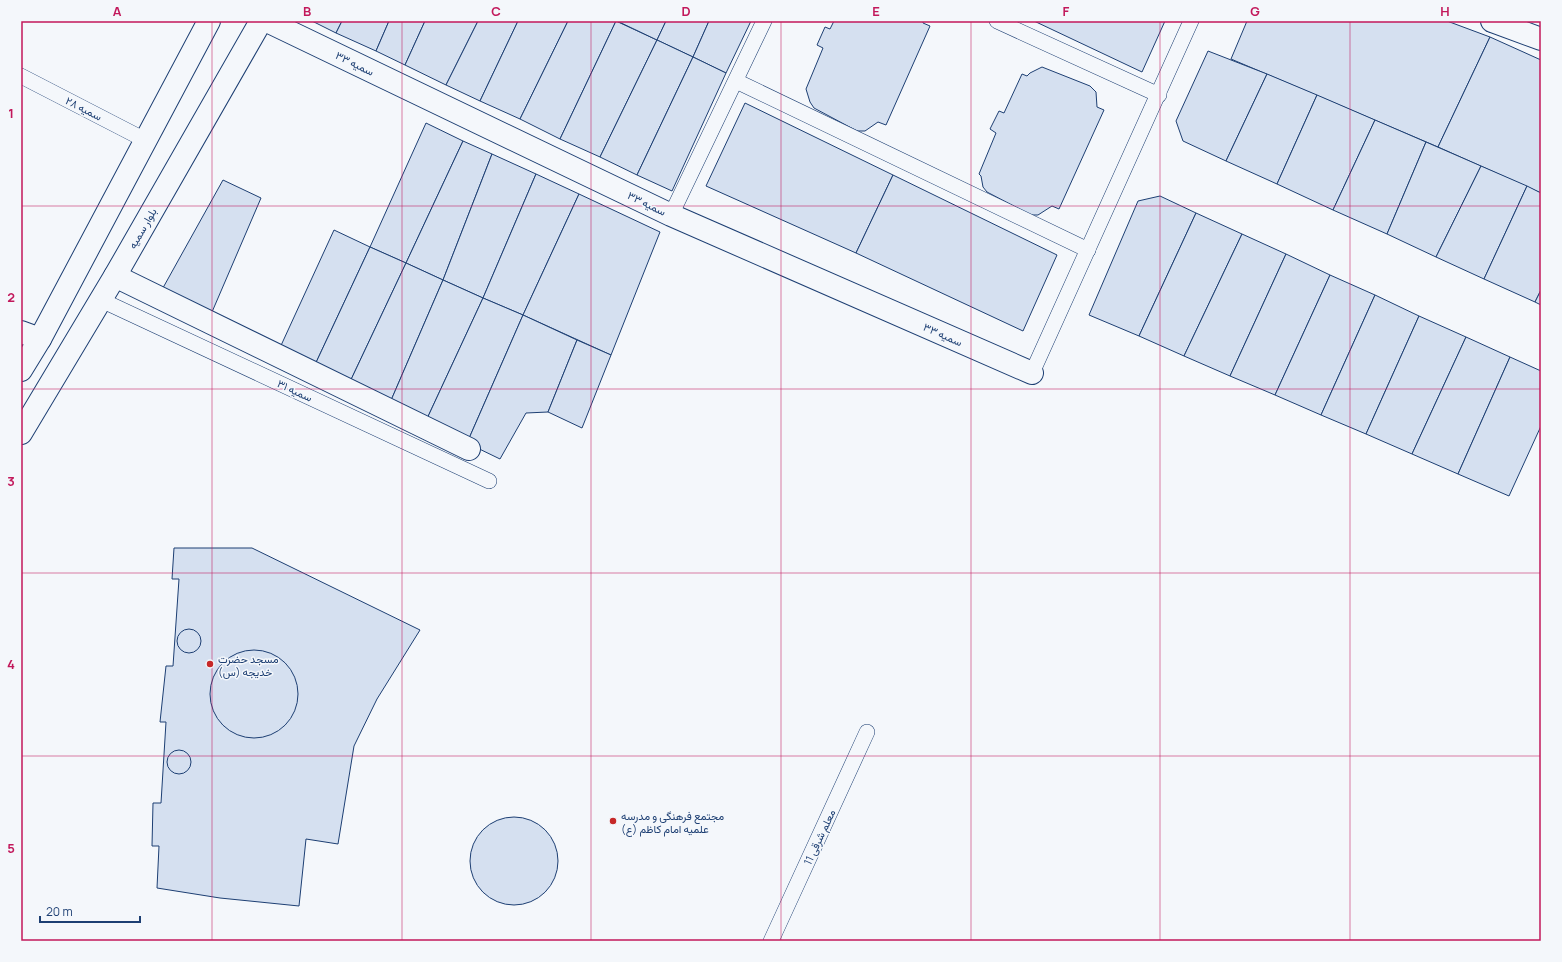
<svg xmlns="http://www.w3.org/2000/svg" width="1562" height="962" font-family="Manrope,Vazirmatn,sans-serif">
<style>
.building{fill:#d5e0f0;stroke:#1d3f73}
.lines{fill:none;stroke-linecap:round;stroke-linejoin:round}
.lane-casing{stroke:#1d3f73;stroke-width:16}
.street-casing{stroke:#1d3f73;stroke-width:24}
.secondary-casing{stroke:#1d3f73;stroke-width:24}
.lane{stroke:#f4f7fb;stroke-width:15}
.street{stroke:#f4f7fb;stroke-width:22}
.secondary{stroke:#f4f7fb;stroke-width:22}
.grid{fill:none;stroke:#c2185b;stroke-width:1;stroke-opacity:0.55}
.poi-dot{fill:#c62828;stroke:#f4f7fb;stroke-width:1.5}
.labels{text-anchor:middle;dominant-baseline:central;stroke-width:3;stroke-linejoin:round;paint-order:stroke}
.street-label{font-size:11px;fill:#1d3f73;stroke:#f4f7fb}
.poi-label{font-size:11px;fill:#1d3f73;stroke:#f4f7fb;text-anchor:start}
.neatline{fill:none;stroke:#c2185b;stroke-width:1.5}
.grid-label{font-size:13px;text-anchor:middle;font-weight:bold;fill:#c2185b}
</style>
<rect width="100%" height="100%" fill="#f4f7fb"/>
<g class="building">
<polygon points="312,21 342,21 336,33"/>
<polygon points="342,21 389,21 376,51 336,33"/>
<polygon points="389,21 425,21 405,65 376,51"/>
<polygon points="425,21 478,21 446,85 405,65"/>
<polygon points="478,21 518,21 480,101 446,85"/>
<polygon points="518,21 568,21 520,119 480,101"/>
<polygon points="568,21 616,21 560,139 520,119"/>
<polygon points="616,21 657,40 600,157 560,139"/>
<polygon points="617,21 666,21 657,40"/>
<polygon points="666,21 709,21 693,57 657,40"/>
<polygon points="709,21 751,21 726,73 693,57"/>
<polygon points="834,21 923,21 923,23 930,26 886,125 878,122 865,131 857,131 814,108 810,102 806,89 823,48 817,45 825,27 830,29"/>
<polygon points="1034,21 1165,21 1142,72"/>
<polygon points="1247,21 1447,21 1490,37 1438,147 1231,59"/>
<polygon points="1490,37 1541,60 1541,193 1438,147"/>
<polygon points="657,40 693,57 637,175 600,157"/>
<polygon points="1208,51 1267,74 1226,161 1183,141 1176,121"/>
<polygon points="693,57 726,73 672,191 637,175"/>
<polygon points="1042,67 1090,86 1096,92 1097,107 1104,110 1059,209 1052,206 1038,215 1031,215 987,192 983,187 981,176 979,174 996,133 990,129 999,111 1004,113 1022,74 1027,76 1030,73"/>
<polygon points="1267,74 1317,95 1277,184 1226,161"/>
<polygon points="1317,95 1375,120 1333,210 1277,184"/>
<polygon points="745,103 893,175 856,253 706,186"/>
<polygon points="1375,120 1426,142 1387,234 1333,210"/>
<polygon points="426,123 463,141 406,263 370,247"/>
<polygon points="463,141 492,154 443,280 406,263"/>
<polygon points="1426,142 1481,166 1436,257 1387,234"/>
<polygon points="492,154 536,174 483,298 443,280"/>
<polygon points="1481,166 1527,186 1484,279 1436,257"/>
<polygon points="536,174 579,194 523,315 483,298"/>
<polygon points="893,175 1057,255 1023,331 856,253"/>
<polygon points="223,180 261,198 209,319 159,295"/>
<polygon points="1527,186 1541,193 1541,290 1535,302 1484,279"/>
<polygon points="579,194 660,232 611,355 523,315"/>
<polygon points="1160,196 1196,213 1139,336 1089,315 1138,201"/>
<polygon points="1196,213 1242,234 1184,356 1139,336"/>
<polygon points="334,230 370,247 313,369 278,352"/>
<polygon points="1242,234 1286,254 1230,376 1184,356"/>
<polygon points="370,247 406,263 348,386 313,369"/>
<polygon points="1286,254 1330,275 1275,395 1230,376"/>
<polygon points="406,263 443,280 389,405 348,386"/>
<polygon points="1330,275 1375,295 1321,415 1275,395"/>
<polygon points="443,280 483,298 425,423 389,405"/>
<polygon points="1541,290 1541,305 1535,302"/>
<polygon points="1375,295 1419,316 1366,434 1321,415"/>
<polygon points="483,298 523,315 467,443 425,423"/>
<polygon points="523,315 577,340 548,412 526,413 500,459 467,443"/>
<polygon points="1419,316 1466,337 1412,454 1366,434"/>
<polygon points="1466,337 1510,357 1458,474 1412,454"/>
<polygon points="577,340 611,355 582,428 548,412"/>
<polygon points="1510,357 1541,371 1541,426 1509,496 1458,474"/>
<polygon points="174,548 252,548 420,630 377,699 354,746 338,844 306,839 299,906 220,898 157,888 159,846 152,846 153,803 161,803 166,722 160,722 166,666 173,666 179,579 172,579"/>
<circle cx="189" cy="641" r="12"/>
<circle cx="254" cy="694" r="44"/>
<circle cx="179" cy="762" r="12"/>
<circle cx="514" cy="861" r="44"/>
</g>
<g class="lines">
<defs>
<g id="lane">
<polyline points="997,21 1159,95"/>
<polyline points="21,76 147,141"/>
<polyline points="736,81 1088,250"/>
<polyline points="671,215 764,21"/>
<polyline points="101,300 489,481"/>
<polyline points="1032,373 1191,21"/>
<polyline points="771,941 867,732"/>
</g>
<g id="street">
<polyline points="267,21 671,215 1032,373"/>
<polyline points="1492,21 1541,39"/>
<polyline points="115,276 469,449"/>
<polyline points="21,332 40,339"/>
</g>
<g id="secondary">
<polyline points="21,370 40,339 209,21"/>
<polyline points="21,433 115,276 261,21"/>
</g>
</defs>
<use href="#lane" class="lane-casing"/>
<use href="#street" class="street-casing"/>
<use href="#secondary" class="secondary-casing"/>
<use href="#lane" class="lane"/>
<use href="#street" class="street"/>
<use href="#secondary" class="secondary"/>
</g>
<path class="grid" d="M212,21V941M402,21V941M591,21V941M781,21V941M971,21V941M1160,21V941M1350,21V941M21,206H1541M21,389H1541M21,573H1541M21,756H1541"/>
<g class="poi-dot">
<circle cx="210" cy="664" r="4"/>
<circle cx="613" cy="821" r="4"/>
</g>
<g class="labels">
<g class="street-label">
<text transform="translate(355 63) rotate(26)">سمیه ۳۳</text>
<text transform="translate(84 108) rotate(27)">سمیه ۲۸</text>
<text transform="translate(647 203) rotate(26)">سمیه ۳۳</text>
<text transform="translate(142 228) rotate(-60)">بلوار سمیه</text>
<text transform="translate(943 334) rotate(24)">سمیه ۳۳</text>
<text transform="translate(295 390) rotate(25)">سمیه ۳۱</text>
<text transform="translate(819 837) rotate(-65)">معلم شرقی 11</text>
</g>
<g class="poi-label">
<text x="218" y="658">مسجد حضرت<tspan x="218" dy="13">خدیجه (س)</tspan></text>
<text x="621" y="815">مجتمع فرهنگی و مدرسه<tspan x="621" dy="13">علمیه امام کاظم (ع)</tspan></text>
</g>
</g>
<rect width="1562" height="962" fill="none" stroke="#f4f7fb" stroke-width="44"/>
<path d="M40 916v6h100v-6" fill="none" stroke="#1d3f73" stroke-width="2"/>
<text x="46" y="916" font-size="12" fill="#1d3f73" stroke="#f4f7fb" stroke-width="3" paint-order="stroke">20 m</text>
<rect x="22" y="22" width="1518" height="918" class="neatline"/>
<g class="grid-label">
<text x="117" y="16">A</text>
<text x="307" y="16">B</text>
<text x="496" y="16">C</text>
<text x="686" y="16">D</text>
<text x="876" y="16">E</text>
<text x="1066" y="16">F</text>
<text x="1255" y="16">G</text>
<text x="1445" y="16">H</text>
<text x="11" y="118">1</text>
<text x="11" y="302">2</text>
<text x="11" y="486">3</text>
<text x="11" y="669">4</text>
<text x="11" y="853">5</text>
</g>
</svg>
